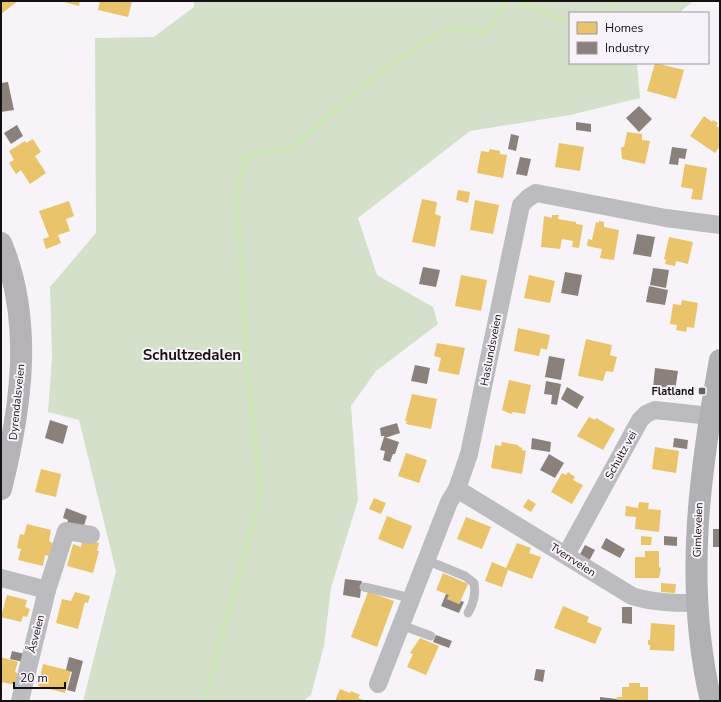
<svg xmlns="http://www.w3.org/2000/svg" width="721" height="702" font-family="'Nunito Sans',sans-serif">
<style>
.green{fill:#d4e0ca}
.homes{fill:#e9c46a}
.industry{fill:#8a817c}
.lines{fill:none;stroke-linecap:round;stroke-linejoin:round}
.stream{stroke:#cfe6bb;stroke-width:5}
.lane{stroke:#bcbbbd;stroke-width:9}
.street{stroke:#bcbbbd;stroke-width:18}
.secondary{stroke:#b1b0b2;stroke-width:22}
.primary{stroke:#b6b3b6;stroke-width:22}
.poi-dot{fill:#636064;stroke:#f8f3fa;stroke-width:1.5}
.labels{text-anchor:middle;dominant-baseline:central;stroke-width:4;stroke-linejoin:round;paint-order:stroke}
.street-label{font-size:11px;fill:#131113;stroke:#f8f3fa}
.poi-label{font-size:11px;font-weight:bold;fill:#131113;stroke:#f8f3fa;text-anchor:end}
.district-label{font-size:15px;font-weight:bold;fill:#131113;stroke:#f8f3fa}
</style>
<rect width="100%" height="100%" fill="#f7f4f9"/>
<polygon class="green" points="194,1 693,1 679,13 570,13 570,63 637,63 640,98 570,115 470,131 358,218 377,275 433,307 438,324 376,371 351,406 358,500 331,588 324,646 311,695 303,701 83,701 116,571 79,420 48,412 52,357 50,287 96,233 95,38 154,37 194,7"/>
<g class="homes">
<polygon points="1,1 18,1 1,14"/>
<polygon points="60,1 80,1 79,6"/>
<polygon points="100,1 132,1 128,17 98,10"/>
<polygon points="655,63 684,70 676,99 647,91"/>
<polygon points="704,116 712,122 713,120 718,123 716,126 720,128 720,146 715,153 690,136"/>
<polygon points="627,132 642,134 642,140 650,141 645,164 622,159 621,147 624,147"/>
<polygon points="33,139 41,152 35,156 46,173 30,184 21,170 16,174 9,163 14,160 9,151 25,141 26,143"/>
<polygon points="559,143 584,147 580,171 555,167"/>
<polygon points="490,149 500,151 500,154 507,155 503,178 477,173 481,151 489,152"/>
<polygon points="685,164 707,168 702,200 691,199 693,189 681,187"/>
<polygon points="458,190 470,192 468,203 456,200"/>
<polygon points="422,199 437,202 435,214 441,216 435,247 412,242"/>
<polygon points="475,200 499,205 493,234 470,230"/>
<polygon points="69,201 74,216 66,219 70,231 58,235 61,243 46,249 43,239 49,237 39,211"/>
<polygon points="552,215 559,215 558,219 576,222 576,224 583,225 579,248 572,247 573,241 562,239 560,249 541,247 544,216 552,218"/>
<polygon points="599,221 604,222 604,227 619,230 614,260 600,258 602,249 587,246 588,239 592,240 596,222 599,223"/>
<polygon points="669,237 693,242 688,264 676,261 675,266 665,264 666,260 664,259"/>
<polygon points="461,275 487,280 481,311 455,306"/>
<polygon points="529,275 555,281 550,303 524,298"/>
<polygon points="682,300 698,303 694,328 687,327 686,332 676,330 677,325 670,324 673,304 681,305"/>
<polygon points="518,328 550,335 547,350 541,348 539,356 514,351"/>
<polygon points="586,339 612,345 610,355 617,357 613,372 606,371 603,381 578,376"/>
<polygon points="437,343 465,348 459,375 438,371 441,358 434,356"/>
<polygon points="509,380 531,385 525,414 513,412 511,414 502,410"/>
<polygon points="412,394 437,399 431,429 406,424 407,421 405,421"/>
<polygon points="589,417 595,420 596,418 615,429 603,450 577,436"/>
<polygon points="502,442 518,445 518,446 522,448 522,450 526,451 522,474 491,468 495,445 501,446"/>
<polygon points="655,447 679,451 676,473 652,469"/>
<polygon points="406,453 427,460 419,483 398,476"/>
<polygon points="41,469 61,474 56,497 35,492"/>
<polygon points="568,472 575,477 573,480 583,485 572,504 551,492 562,473 566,475"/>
<polygon points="374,498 386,503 381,514 369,509"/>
<polygon points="528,499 536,504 531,512 523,507"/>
<polygon points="639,502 649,503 648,509 661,510 659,532 635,529 636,517 625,516 626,506 638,508"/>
<polygon points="387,516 412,526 403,549 378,539"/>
<polygon points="466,517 491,527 482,549 457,539"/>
<polygon points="27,524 51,530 49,541 54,544 49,556 45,555 43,566 18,560 21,549 17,548 20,534 24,535"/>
<polygon points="641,536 652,537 651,545 641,545"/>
<polygon points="83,539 99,543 97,551 99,551 93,573 67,566 73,544 81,547"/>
<polygon points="517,543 531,548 529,553 541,557 532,579 508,570 502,587 485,581 492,562 506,568"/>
<polygon points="645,551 659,551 659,567 661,568 659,578 635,578 635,557 645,557"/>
<polygon points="443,573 468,584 459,604 447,599 449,595 436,590"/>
<polygon points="661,583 676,584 675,593 661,592"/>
<polygon points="75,592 90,596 88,603 85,602 78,629 56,623 62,599 71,601"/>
<polygon points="368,592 394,601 377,647 351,637"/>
<polygon points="7,595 27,600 25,607 30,609 27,617 23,616 21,622 1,617"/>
<polygon points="563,606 589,617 587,622 602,628 595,644 554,628"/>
<polygon points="651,623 675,625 674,651 650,650 650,645 648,645 648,640 650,640"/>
<polygon points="420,638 439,646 426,675 407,667 413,654 410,653"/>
<polygon points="1,657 18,662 15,671 18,675 16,685 1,682"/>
<polygon points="43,664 71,671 65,693 38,686"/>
<polygon points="629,683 640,683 640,687 648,687 648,701 617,701 617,697 622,697 622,687 629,687"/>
<polygon points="340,689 350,693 351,691 360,695 358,698 366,701 335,701"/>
</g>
<g class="industry">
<polygon points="8,82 14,110 1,112 1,83"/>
<polygon points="639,106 652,119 639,132 626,118"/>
<polygon points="576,122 591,124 591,132 576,130"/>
<polygon points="17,125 23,136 11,144 4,133"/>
<polygon points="511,134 519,136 516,151 508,149"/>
<polygon points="672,147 687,149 685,159 679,158 678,165 669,164"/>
<polygon points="520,157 531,159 527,176 516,174"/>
<polygon points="637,234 655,237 651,257 633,254"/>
<polygon points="423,267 440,270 436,287 419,284"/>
<polygon points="653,268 669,270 666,288 650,285"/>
<polygon points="565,272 582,275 578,296 561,293"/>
<polygon points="649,286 668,290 665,305 646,302"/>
<polygon points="549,356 565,359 561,380 545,377"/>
<polygon points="415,365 430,368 427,384 411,381"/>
<polygon points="655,368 678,371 675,391 653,388"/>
<polygon points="546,381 561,384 557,405 551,404 552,395 544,394"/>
<polygon points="567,387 584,397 577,409 561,399"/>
<polygon points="50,420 68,426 63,444 45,438"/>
<polygon points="397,423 400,433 385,438 384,436 381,436 380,428"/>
<polygon points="384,437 399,442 395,454 393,454 390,462 383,460 385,451 380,450"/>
<polygon points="532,438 551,442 550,452 531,449"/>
<polygon points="674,438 688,440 687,449 673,447"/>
<polygon points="549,454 564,463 555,478 540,470"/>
<polygon points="66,508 87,516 82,532 66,526 68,520 63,518"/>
<rect x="713" y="529" width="7" height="18"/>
<polygon points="664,536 677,537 677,546 664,545"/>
<polygon points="606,538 625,549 620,558 601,548"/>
<polygon points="585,545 595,550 589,561 579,556"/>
<polygon points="345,579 362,581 360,598 343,595"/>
<polygon points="446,594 449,595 447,599 459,604 461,601 464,602 459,613 441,606"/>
<polygon points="622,607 632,607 632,624 622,623"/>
<polygon points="436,635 452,641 449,648 433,642"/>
<polygon points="12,651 25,654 23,662 10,659"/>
<polygon points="69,657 83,661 75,692 67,690 72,672 66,670"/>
<polygon points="536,669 545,670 543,682 534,680"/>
<polygon points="600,697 617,699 617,701 600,701"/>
</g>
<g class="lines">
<g class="stream">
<polyline points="517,1 570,23"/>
<polyline points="606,13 613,1"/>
<polyline points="204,701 261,494 247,360 237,193 247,155 292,148 379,73 445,29 488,32 506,1"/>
</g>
<g class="lane">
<path d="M426,560L465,576L474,583C476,594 474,603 468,613"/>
<polyline points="364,587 411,598"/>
<polyline points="401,625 431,636"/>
</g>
<g class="street">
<path d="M457,489L632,596C654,603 675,603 698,603"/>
<polyline points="566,555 640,420 646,414 655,410 710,416"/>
<polyline points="1,578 47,590 20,701"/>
<polyline points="47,590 66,531 91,535"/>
<polyline points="378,684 449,502 457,489 469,454 521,205 528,198 536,193 666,218 720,225"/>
</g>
<path class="secondary" d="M711,701C684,587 699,474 720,360"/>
<path class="primary" d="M1,243C34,322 21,409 1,489"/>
</g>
<rect class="poi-dot" x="698" y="387" width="8" height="8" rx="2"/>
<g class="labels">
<g class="street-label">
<text transform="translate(491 350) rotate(-79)">Haslundsveien</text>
<text transform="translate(17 402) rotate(-84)">Dyrendalsveien</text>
<text transform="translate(621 455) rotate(-61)">Schultz vei</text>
<text transform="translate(698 530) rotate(-88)">Gimleveien</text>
<text transform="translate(573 560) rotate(33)">Tverrveien</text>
<text transform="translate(36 634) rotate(-76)">Åsveien</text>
</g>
<g class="poi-label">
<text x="694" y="391">Flatland</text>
</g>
<g class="district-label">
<text x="192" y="355">Schultzedalen</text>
</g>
</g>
<rect width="721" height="702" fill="none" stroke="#131113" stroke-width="4"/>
<rect x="569" y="12" width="140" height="52" fill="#f8f3fa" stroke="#9c999e"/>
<rect x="577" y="22" width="20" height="12" fill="#e9c46a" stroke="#9c999e"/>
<text x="605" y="32" font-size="12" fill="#131113">Homes</text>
<rect x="577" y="42" width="20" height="12" fill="#8a817c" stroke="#9c999e"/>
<text x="605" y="52" font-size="12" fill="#131113">Industry</text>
<path d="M14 682v6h51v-6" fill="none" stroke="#131113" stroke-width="2"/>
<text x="20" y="682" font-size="12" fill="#131113" stroke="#f8f3fa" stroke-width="3" paint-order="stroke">20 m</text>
</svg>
